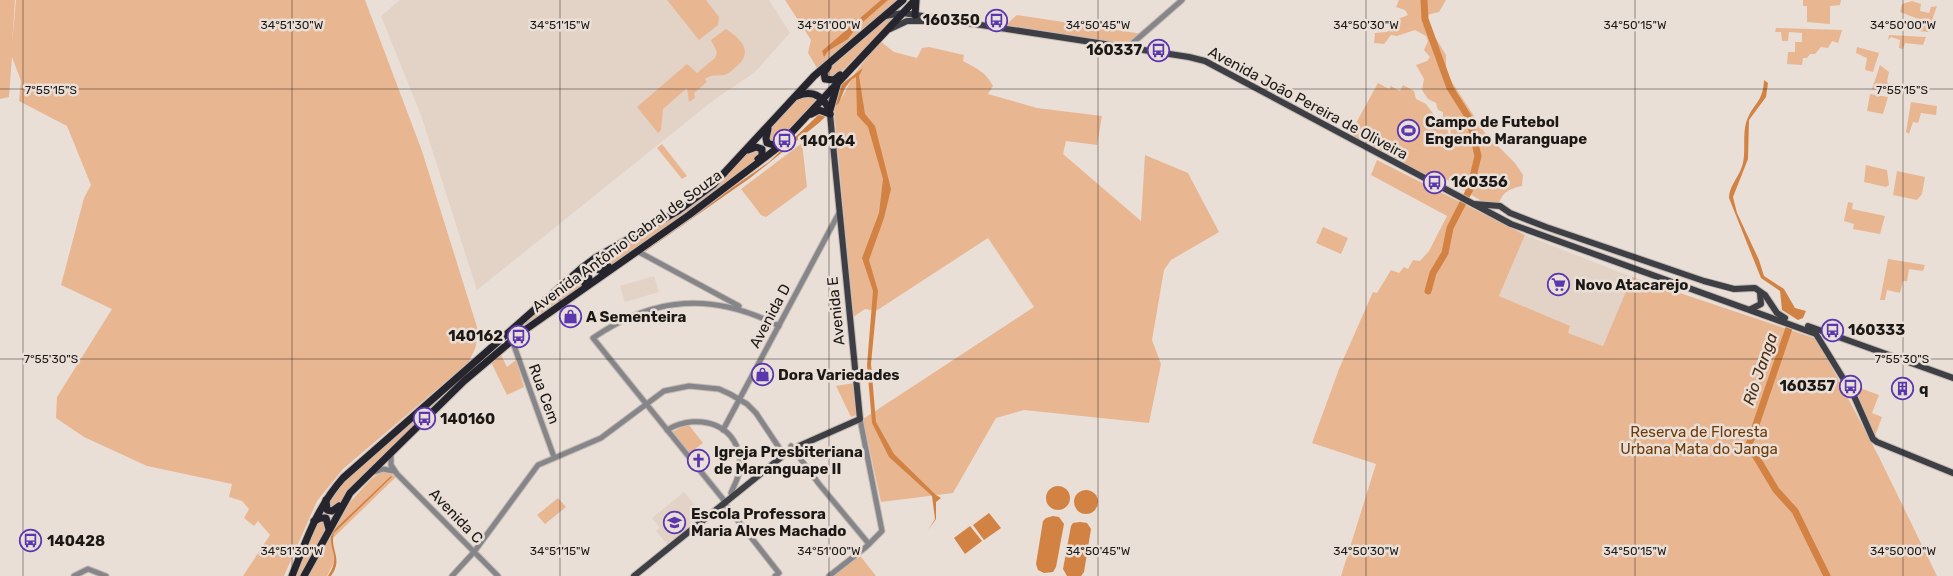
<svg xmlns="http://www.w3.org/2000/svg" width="1953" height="576" font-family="Rubik,sans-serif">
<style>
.built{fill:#e3d2c6}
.green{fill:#e9b692}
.water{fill:#d28243}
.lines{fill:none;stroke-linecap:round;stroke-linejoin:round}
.river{stroke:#d28243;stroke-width:7}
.minor-casing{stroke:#c4bbb4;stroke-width:7}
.major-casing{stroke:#c4bbb4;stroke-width:8}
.highway-casing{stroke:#c4bbb4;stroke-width:9}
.minor{stroke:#86868a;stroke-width:5}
.major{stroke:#3e3e45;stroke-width:6}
.highway{stroke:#26252e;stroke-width:7}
.ticks{fill:none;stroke:#1c1815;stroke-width:1;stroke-opacity:0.45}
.labels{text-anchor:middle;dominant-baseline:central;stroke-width:5;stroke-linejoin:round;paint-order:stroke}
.poi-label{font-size:15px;font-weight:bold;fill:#1c1815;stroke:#e9dfd7;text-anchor:start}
.street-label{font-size:15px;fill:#1c1815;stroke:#e9dfd7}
.park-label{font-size:15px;fill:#6e3a08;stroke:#e9dfd7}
.water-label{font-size:16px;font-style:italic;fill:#4e2d12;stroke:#e9dfd7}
.ticks-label{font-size:12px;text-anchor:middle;fill:#1c1815;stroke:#e9dfd7;stroke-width:5;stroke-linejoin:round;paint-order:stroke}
</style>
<rect width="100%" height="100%" fill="#e9dfd7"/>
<g class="built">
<polygon points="400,0 769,0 790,33 754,73 715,99 477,290 421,115 381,16"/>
<polygon points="1525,235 1632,277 1603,346 1567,333 1570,327 1499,296"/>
<polygon points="654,276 659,292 625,302 620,286"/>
<polygon points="684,492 704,516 668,545 656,531 660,528 652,518"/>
</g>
<g class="green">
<polygon points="0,0 15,0 12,44 16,0 365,0 422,151 477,327 476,346 469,362 343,469 317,501 284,576 243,576 270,535 258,521 254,526 244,518 249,509 242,501 229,497 232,484 147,466 84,437 56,418 57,397 112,309 61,285 84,198 91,185 67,126 19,101 21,81 12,57 9,97 0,99"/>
<polygon points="667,0 706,0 719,17 718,25 699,40"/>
<polygon points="785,0 901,0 817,68 808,53 811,40"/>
<path d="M1399,0H1446L1439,12L1427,15L1429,27L1446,55V72L1450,79L1485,133L1515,163L1523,175L1522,186C1510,189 1503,191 1499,203L1488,205L1444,178L1441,183L1350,134L1378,83L1389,89L1391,86L1400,91L1403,85L1414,91L1416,99L1426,104L1437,119L1446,125L1450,138L1451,126L1443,117V112L1438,110L1436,103L1428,99L1422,90L1424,79L1416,65L1427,61L1430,57L1424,50L1428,41L1426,36L1415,30L1397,36L1391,35L1384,44L1374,43L1375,33L1387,32L1393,28V21L1408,15L1405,10L1396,7Z"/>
<polygon points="1803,0 1841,0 1840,5 1830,6 1830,24 1807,22 1807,6 1803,6"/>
<polygon points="1912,1 1921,4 1920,11 1929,13 1931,7 1937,6 1928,32 1918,31 1921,20 1900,12 1902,4"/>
<polygon points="900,13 838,75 834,77 825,75 831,65 883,19"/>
<polygon points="1017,15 1143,34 1127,49 1001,29"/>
<polygon points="1776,28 1842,30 1838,43 1832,41 1828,48 1821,47 1815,54 1810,54 1807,58 1803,58 1802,65 1787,64 1788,52 1795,52 1795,42 1802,42 1802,33 1789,32 1788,41 1782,41 1781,32 1775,32"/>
<path d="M726,29C741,39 754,52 737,66C733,69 729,74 724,75C716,76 712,74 705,79L707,82L694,93L695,98L689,102L687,88L663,109L661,130L658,133L637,107L687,64L697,73L715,58L717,52L711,40Z"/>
<polygon points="1889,35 1926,37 1923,45 1905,43 1903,49 1899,48 1900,40 1891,37 1888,40"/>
<path d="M880,41L894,52L917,58L922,48L929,47L964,55L963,61C976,68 986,72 993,86L988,94L1037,108L1102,116L1097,145L1066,141L1063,154L1141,221L1145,155L1188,173L1219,232L1171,260L1164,270L1152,340L1161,364L1149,423L1024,410L996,418L953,493L881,502L863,419L1034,307L988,238L876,311L865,309L853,317L834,109L839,103L855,73Z"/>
<polygon points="1857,47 1879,53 1873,72 1865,70 1867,58 1856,53"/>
<polygon points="1880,65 1889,72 1887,82 1892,85 1889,93 1872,89"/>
<polygon points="1870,94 1888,97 1883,114 1867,111"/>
<path d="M808,95L820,98L785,137L770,144L766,136C775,120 789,99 808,95Z"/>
<polygon points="1911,102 1937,106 1936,115 1921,113 1918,123 1913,122 1909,134 1906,132"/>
<polygon points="802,143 807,187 766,217 761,215 741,189"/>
<polygon points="662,144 687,176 682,179 657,148"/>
<polygon points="761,148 763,156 637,251 602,271 598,261 703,195 750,150"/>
<polygon points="1377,160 1525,235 1499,296 1570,326 1568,333 1603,346 1632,277 1817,339 1879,457 1937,576 1341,576 1376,464 1312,443 1339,369 1373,292 1377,293 1391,270 1399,273 1404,267 1408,269 1413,260 1420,261 1429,251 1447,216 1371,175"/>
<polygon points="1866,165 1887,170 1889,185 1886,187 1864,182"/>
<polygon points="1897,171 1925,177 1922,194 1917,200 1893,195"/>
<polygon points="1848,202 1853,203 1852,209 1885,216 1880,234 1853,229 1854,224 1844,221"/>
<polygon points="1323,227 1348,238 1341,254 1316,243"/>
<polygon points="1888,259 1925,265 1923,271 1909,269 1907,281 1903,281 1900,293 1887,290 1885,300 1880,300"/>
<polygon points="584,272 590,278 579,289 499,351 507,367 516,360 524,387 507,395 490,360 348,491 336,507 328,509 329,494 484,352"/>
<polygon points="854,383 856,415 851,417 836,386"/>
<polygon points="1860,388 1879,395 1872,413 1882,417 1875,436 1857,393"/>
<polygon points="688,424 703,443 690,453 672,432"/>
<polygon points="387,470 396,477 333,538 334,562 327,576 305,576 342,511 370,480 381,472"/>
<polygon points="558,498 566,507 545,524 537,515"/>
<polygon points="322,518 328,529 301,576 291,576 313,524"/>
<polygon points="858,553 876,576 829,576"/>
</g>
<g class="water">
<polygon points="881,0 888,0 856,28 848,39 828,51 824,57 822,51"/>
<polygon points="863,68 859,76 865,114 875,126 891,189 884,218 869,260 878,291 871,364 876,422 894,454 936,495 941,498 936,502 936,519 928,530 935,519 932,496 889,457 872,423 867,365 873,291 862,258 879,213 883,179 868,127 857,115 856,77 852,79 845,88 839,103 820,122 750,178 643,253 641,251 769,162 834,100 842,84"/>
<path d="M1764,80L1768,83L1766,97L1749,120L1748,159L1733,197L1737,213L1759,260L1764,276L1784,289L1795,308L1806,311L1803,318L1798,320L1782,310L1780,291L1761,278L1729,198C1729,187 1737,179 1741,169C1747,155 1742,138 1746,123C1752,103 1763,104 1764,80Z"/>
<path d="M391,476L392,477L334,533C329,549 344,558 331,576H328C342,555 327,550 332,532Z"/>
<circle cx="1058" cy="498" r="12"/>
<circle cx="1086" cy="502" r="12"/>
<polygon points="989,513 1001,528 984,540 973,525"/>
<polygon points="1053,516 1059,517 1064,524 1056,567 1053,572 1044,573 1038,570 1036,564 1043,521 1046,518"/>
<polygon points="1080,522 1087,523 1091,529 1084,572 1081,576 1067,576 1063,569 1071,526 1073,523"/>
<polygon points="970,526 982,541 965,554 954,538"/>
</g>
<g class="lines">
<g class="river">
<polyline points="1424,0 1425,19 1450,88 1469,118 1478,156 1470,189 1450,228 1445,253 1433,273 1428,291"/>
<polyline points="1789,328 1749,445 1776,490 1795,511 1827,576"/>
</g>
<defs>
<g id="minor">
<polyline points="1127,48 1182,0"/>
<polyline points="637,251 739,306"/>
<polyline points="512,340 554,457"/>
<path d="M667,430C699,411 742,425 740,467C740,476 734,485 731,493"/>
<polyline points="723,430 839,213"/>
<polyline points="791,446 819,484 869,544"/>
<polyline points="391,454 391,465 397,474 498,576"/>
<polyline points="374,472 383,469 394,471"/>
<polyline points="74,576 88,569 106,576"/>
<polyline points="452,576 474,552 538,465 601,438 664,391 689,386 719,389 730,394 747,404 756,413 782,452"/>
<path d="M775,576L779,573L724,503L723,499L593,338C654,296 713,292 779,326"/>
<polyline points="829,576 866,547 882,531 860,419"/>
</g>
<g id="major">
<polyline points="885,16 903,13 1189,57 1205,61 1511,224 1816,334 1854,396 1873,439 1877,442 1953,473"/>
<polyline points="890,29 907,21 930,21"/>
<polyline points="1474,204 1500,206 1510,213 1546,227 1704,281 1734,289 1755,288 1765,295 1777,313 1785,318"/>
<polyline points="1751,309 1761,304 1760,293"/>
<polyline points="1808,326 1953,378"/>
<polyline points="634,576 784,455 799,446 860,419 830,114"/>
</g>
<g id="highway">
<polyline points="915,15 916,1"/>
<polyline points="828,67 824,72 825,79 834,80 840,75"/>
<path d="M797,96C814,89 826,98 830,114"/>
<polyline points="830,110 837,85"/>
<polyline points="811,114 819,110 830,114"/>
<polyline points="768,129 766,138 767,143 774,145 780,142"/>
<polyline points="748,150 756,147 762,149 762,156 758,159"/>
<polyline points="602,258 597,263 597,269 602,271 609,267"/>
<polyline points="578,277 584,273 588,274 589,279 585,284"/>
<polyline points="326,500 327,510 332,511 339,506"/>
<polyline points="314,521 320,518 326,518 329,529"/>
<path d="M292,576C306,541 317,507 343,478L583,267L595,258L678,211L713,185L814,76L903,0"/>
<polyline points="304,576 350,493 464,381 522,332 689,215 776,149 915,0"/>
</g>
</defs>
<use href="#minor" class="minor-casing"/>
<use href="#major" class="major-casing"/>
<use href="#highway" class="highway-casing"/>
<use href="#minor" class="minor"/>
<use href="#major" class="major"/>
<use href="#highway" class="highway"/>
</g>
<path class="ticks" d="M23,0V576M292,0V576M560,0V576M829,0V576M1098,0V576M1366,0V576M1635,0V576M1903,0V576M0,89H1953M0,359H1953"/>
<defs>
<symbol id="bus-ring" viewBox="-11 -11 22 22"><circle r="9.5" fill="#e9dfd7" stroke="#5a37af" stroke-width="1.5"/><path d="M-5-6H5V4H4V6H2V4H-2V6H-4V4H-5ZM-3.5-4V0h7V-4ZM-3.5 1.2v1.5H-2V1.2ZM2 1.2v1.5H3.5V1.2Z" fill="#5a37af"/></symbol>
<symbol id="stadium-ring" viewBox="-11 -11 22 22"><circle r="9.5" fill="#e9dfd7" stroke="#5a37af" stroke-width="1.5"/><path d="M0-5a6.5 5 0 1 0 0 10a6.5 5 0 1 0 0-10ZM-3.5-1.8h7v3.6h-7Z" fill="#5a37af"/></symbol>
<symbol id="supermarket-ring" viewBox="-11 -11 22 22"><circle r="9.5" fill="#e9dfd7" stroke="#5a37af" stroke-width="1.5"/><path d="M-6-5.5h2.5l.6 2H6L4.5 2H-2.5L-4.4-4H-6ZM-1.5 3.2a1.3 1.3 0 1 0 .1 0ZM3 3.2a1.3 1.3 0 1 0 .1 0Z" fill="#5a37af"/></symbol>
<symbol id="shop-ring" viewBox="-11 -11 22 22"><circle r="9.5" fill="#e9dfd7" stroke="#5a37af" stroke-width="1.5"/><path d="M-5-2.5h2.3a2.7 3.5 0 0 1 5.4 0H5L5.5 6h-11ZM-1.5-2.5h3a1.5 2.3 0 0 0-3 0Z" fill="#5a37af"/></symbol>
<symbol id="building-ring" viewBox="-11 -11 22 22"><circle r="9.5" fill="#e9dfd7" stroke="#5a37af" stroke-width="1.5"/><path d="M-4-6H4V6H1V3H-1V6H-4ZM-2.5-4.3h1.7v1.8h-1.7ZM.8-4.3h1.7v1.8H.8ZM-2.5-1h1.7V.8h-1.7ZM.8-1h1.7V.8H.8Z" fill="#5a37af"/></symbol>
<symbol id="church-ring" viewBox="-11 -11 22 22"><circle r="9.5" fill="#e9dfd7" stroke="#5a37af" stroke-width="1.5"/><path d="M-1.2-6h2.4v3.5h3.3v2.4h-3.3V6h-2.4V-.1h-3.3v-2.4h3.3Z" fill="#5a37af"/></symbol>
<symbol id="school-ring" viewBox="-11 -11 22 22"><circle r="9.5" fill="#e9dfd7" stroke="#5a37af" stroke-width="1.5"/><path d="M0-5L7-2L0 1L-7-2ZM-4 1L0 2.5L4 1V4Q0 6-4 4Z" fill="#5a37af"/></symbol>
</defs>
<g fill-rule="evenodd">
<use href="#bus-ring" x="984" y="8" width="25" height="25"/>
<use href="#bus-ring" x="1146" y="38" width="25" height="25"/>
<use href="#stadium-ring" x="1396" y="118" width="25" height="25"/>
<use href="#bus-ring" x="772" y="128" width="25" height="25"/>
<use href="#bus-ring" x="1422" y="170" width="25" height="25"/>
<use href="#supermarket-ring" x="1546" y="272" width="25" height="25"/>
<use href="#shop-ring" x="558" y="304" width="25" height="25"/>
<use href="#bus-ring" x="1820" y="318" width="25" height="25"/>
<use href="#bus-ring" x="506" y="324" width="25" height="25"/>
<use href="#shop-ring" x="750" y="362" width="25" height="25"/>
<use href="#bus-ring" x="1838" y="374" width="25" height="25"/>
<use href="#building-ring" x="1890" y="376" width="25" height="25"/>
<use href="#bus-ring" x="412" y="406" width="25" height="25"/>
<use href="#church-ring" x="686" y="448" width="25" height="25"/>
<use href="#school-ring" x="662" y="510" width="25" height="25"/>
<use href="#bus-ring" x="18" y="528" width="25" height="25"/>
</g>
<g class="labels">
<g class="poi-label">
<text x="980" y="20" text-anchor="end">160350</text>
<text x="1142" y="50" text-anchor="end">160337</text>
<text x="1425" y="122">Campo de Futebol<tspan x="1425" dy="17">Engenho Maranguape</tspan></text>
<text x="800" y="141">140164</text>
<text x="1451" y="182">160356</text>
<text x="1575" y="285">Novo Atacarejo</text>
<text x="586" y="317">A Sementeira</text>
<text x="1848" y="330">160333</text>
<text x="503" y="336" text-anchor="end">140162</text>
<text x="778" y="375">Dora Variedades</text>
<text x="1835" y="386" text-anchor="end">160357</text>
<text x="1919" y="389">q</text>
<text x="440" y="419">140160</text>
<text x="714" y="452">Igreja Presbiteriana<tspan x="714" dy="17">de Maranguape II</tspan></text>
<text x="691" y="514">Escola Professora<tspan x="691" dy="17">Maria Alves Machado</tspan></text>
<text x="47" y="541">140428</text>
</g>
<g class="street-label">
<text transform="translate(1308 103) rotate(28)">Avenida João Pereira de Oliveira</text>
<text transform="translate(627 241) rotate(-36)">Avenida Antônio Cabral de Souza</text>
<text transform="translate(836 311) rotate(-96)">Avenida E</text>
<text transform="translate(770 316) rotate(-62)">Avenida D</text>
<text transform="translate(544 394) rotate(70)">Rua Cem</text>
<text transform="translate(456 516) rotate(46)">Avenida C</text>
</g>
<g class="park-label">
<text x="1699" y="432">Reserva de Floresta<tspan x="1699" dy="17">Urbana Mata do Janga</tspan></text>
</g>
<g class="water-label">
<text transform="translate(1760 369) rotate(-71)">Rio Janga</text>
</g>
</g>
<g class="ticks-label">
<text x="292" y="29">34°51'30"W</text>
<text x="560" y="29">34°51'15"W</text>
<text x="829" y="29">34°51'00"W</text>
<text x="1098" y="29">34°50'45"W</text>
<text x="1366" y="29">34°50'30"W</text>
<text x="1635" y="29">34°50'15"W</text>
<text x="1903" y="29">34°50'00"W</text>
<text x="51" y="94">7°55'15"S</text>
<text x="1902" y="94">7°55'15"S</text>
<text x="51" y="363">7°55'30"S</text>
<text x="1902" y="363">7°55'30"S</text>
<text x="292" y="555">34°51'30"W</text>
<text x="560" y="555">34°51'15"W</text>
<text x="829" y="555">34°51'00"W</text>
<text x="1098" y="555">34°50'45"W</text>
<text x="1366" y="555">34°50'30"W</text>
<text x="1635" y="555">34°50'15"W</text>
<text x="1903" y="555">34°50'00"W</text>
</g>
</svg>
